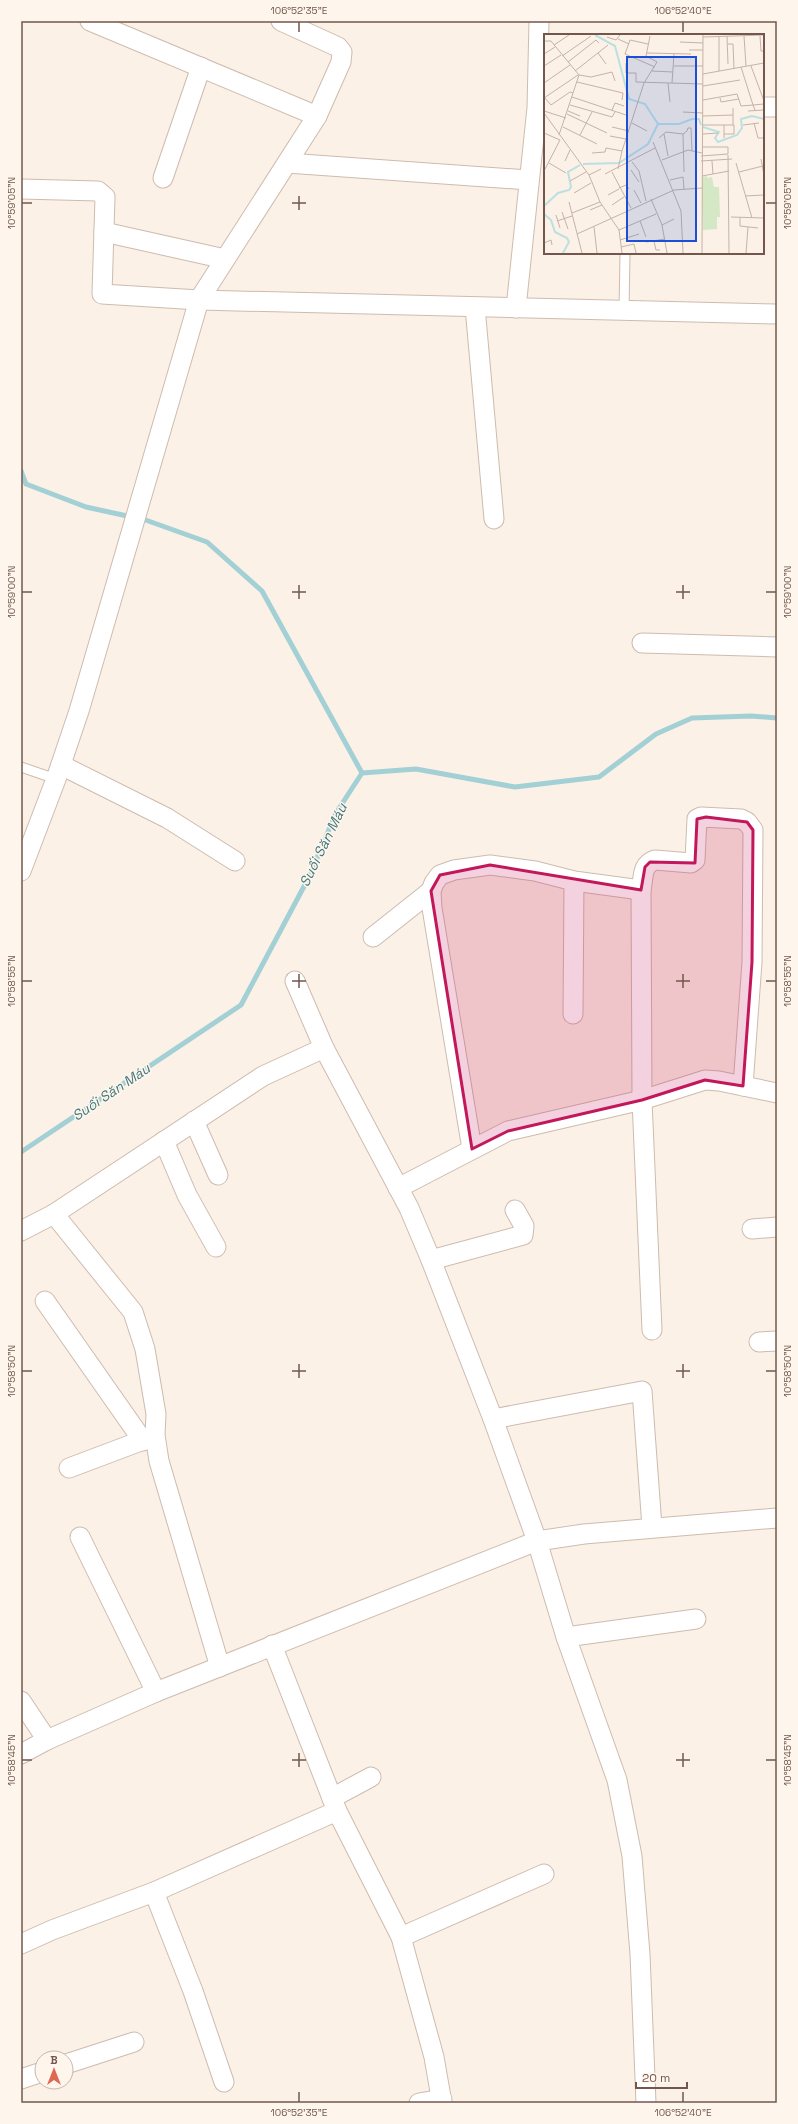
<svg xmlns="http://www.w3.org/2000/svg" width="798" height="2124" font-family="'Space Grotesk',sans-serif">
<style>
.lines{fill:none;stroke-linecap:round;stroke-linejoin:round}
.stream{stroke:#a2d0d5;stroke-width:5}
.lane-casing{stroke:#cebbaf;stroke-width:11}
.street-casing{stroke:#cebbaf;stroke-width:21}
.lane{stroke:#fff;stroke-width:9}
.street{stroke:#fff;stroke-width:19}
.marked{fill:#c2185b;fill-opacity:0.2;stroke:#c2185b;stroke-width:3;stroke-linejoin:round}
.ticks{fill:none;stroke:#73574c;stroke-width:1.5}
.labels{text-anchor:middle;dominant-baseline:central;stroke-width:3;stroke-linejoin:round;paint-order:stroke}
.water-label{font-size:14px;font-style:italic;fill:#43787e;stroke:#fef6ec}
.inset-river{fill:none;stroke:#bbe0e4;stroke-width:2}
.inset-road{fill:none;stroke:#c5b3a8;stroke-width:1}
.view{fill:#1d4ed8;fill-opacity:0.15;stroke:#1d4ed8;stroke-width:2}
.inset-edge{fill:none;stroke:#73574c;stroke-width:2}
.neatline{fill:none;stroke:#73574c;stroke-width:1.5}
.ticks-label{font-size:10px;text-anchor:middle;fill:#73574c}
</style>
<rect width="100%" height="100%" fill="#fbf1e6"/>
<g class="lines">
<g class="stream">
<polyline points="21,471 26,484 86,507 132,517"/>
<polyline points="140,518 207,542 262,591 362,773"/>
<polyline points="21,1152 241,1005 309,877 336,813 362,773 416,769 515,787 599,777 656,734 692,718 751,716 777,718"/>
</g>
<defs>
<g id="lane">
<polyline points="624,311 625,253"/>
<polyline points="21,767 56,779"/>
</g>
<g id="street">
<polyline points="90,21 317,116"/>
<polyline points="763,107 777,107"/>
<polyline points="287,163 529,180"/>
<polyline points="163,178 201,67"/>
<polyline points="21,189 98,191 105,197 102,294 199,300 777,314"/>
<polyline points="104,232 225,259"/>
<polyline points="475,307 494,519"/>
<polyline points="516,308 537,108 539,21"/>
<polyline points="642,643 777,647"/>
<polyline points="61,765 167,818 235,861"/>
<polyline points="21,871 56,779 79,711 199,300 317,116 341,62 342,52 338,47 281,21"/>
<polyline points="373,937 431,891"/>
<polyline points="295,981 324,1048 409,1208 431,1260 493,1419 537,1541 566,1637 617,1780 632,1856 640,1954 646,2103"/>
<polyline points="573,1014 574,881"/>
<polyline points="194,1121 218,1175"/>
<polyline points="164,1141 187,1195 216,1247"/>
<polyline points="472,1149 432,908 431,891 434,883 440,875 454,870 490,865 535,871 574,881 641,890"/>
<polyline points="398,1188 508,1131 642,1100 705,1080 719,1081 777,1093"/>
<polyline points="54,1214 133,1312 145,1349 156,1414 155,1435 159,1461 220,1667"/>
<polyline points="752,1229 777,1227"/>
<polyline points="21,1231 54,1214 263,1076 324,1048"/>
<polyline points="431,1260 523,1235 524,1226 515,1210"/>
<polyline points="45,1301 143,1441"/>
<path d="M652,1330L642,1100L641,890C644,877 641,865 655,860L691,863L695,860L697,819L701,817L741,819L747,822L753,830L752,962L743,1086"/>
<polyline points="759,1342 777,1341"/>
<polyline points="493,1419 642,1391 652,1527"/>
<polyline points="69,1468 154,1436"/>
<polyline points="80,1537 156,1692"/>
<polyline points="566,1637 696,1619"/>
<polyline points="272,1645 337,1811 401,1937 434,2057 442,2103"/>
<polyline points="21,1701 47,1740"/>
<polyline points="21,1754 47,1740 156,1692 537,1541 584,1534 777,1518"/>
<polyline points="332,1798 371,1777"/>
<polyline points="154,1892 193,1991 224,2082"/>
<polyline points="401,1937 544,1874"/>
<polyline points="21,1944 52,1930 154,1892 337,1811"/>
<polyline points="66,2064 134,2042"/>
<polyline points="21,2079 42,2072"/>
<polyline points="419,2103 442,2099"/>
</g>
</defs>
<use href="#lane" class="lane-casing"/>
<use href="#street" class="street-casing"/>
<use href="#lane" class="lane"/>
<use href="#street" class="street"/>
</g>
<path class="marked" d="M706,817L747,822L753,830L752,962L743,1086L705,1080L642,1100L508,1131L472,1149L431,891L440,875L490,865L641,890L645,867L650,862L695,863L697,819Z"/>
<path class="ticks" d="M299,22V32M683,22V32M299,196V210M22,203H32M292,203H306M766,203H776M299,585V599M683,585V599M22,592H32M292,592H306M676,592H690M766,592H776M299,974V988M683,974V988M22,981H32M292,981H306M676,981H690M766,981H776M299,1364V1378M683,1364V1378M22,1371H32M292,1371H306M676,1371H690M766,1371H776M299,1753V1767M683,1753V1767M22,1760H32M292,1760H306M676,1760H690M766,1760H776M299,2092V2102M683,2092V2102"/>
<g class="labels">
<g class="water-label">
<text transform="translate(323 845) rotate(-64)">Suối Săn Máu</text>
<text transform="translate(111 1092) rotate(-34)">Suối Săn Máu</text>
</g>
</g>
<g transform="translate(544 34)">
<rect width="220" height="220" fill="#fbf1e6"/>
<path d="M163,142V144L168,143L170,153H175L176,183H173V195L159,196L158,143Z" fill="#d5e8c5"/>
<path class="inset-river" d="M51,1L71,12L85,65L101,70L114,90M159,93L175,98L171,104L174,108L193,101L198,94L197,85L208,82L220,85M39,130L75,129L104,110L114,90H135L148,85H155L157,91M0,172L14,159L25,156L27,153L24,138L36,131M0,180L7,186L11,198L23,204L25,208L19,219"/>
<path class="inset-road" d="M183,2L184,30M200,2L202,32M216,2L217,17H220M63,3L72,6L76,1M159,3L220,1M74,5L85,10M0,7H7L35,41L47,43L68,38L71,47M136,8L159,9M104,10L86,6L81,20L111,33M184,10H189L190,35M10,11L25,1M145,16H159M54,19L62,30M103,19L147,20M0,20L11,13M18,22L47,2M24,28L52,6L55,9M82,29V39H92V48L159,50M0,32L17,21M130,32H159M207,32L220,67M197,33L209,71L220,70M31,37L64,11M108,37L129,38M175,37V2M159,40L220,29M33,48L79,59L78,66M0,49L26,31M124,49L126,68M128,49L130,20M159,52L196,46M28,63L82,81M0,64L34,41M1,64L7,71L26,58L29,59M176,64L177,68L195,65M159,66L193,60L197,72L209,71L211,76M26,71L68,83L71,78M189,74V91M68,76L71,69L80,72M0,77L22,84M24,77L36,82M204,77L220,76M139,78L159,79M0,79L45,141L56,168L75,196L78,219M23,80L63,99M159,82L189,81M88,89L103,97M210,89L214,104H220M159,91H190V100H180M199,91L215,89M19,93L53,110M68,93L85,97M0,99L16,106L0,137M120,100L124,122M139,100L140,138M159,100L174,99M15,101L35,41M36,101L48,78M66,102L82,105M115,104L122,98L139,100L143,97L144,94H147L148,117M180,104V91M109,108L137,177L139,219M48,119L61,118L62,114L78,117L100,49L113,28L102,22L106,2M184,121L185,219M157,122L184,120V113H158M217,125L220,141M118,126L144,116L158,119M21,127L26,116M157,127L188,125M168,127L169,140M88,128L95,137L102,167M5,129L22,139M192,129L208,184M74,135L78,117M87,136L95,148M68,138L87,174M195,138L219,132M61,140L111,114M45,141L57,135M158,142L185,137M126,146L139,143L140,155M26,147L42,138M75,154L82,151L85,155M90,156L97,169M30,159L47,149M64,161L75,155M201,162L220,161M107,165L118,191L123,219M25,168L38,219M68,171L80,163M46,176L58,171M18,178L24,195M28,179L56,168M12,181L16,194M187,183L220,184M196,183V192L214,194M13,187L28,182M96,187L102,203M118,191L130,185M50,193L53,219M75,196L112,180M33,200L130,156L158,154M76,206L95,200M110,207L112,216H116M102,208L121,205M0,209L7,206L8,211M77,213L90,210L92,219M158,219L159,1M202,219L204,193"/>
<path class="view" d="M83,23H152V207H83Z"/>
<rect width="220" height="220" class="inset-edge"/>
</g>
<rect width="798" height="2124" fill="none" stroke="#fef6ec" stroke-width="44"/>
<g transform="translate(54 2070)"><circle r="19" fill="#fef6ec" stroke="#c6b6ac"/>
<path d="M0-3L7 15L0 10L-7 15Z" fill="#de6851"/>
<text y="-6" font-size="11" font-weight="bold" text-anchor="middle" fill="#73574c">B</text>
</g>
<path d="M636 2082v6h51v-6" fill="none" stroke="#73574c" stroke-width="2"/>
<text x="642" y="2082" font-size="12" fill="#73574c" stroke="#fef6ec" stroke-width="3" paint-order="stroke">20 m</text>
<rect x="22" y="22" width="754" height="2080" class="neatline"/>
<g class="ticks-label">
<text x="299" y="14">106°52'35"E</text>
<text x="683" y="14">106°52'40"E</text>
<text transform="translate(11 203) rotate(-90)" y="4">10°59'05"N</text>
<text transform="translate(787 203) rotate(-90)" y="4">10°59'05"N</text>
<text transform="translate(11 592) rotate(-90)" y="4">10°59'00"N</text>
<text transform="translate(787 592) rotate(-90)" y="4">10°59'00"N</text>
<text transform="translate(11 981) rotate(-90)" y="4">10°58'55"N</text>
<text transform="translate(787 981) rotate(-90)" y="4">10°58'55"N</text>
<text transform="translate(11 1371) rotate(-90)" y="4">10°58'50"N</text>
<text transform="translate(787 1371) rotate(-90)" y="4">10°58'50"N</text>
<text transform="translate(11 1760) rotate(-90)" y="4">10°58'45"N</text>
<text transform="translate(787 1760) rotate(-90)" y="4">10°58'45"N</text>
<text x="299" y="2116">106°52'35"E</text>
<text x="683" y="2116">106°52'40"E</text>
</g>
</svg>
